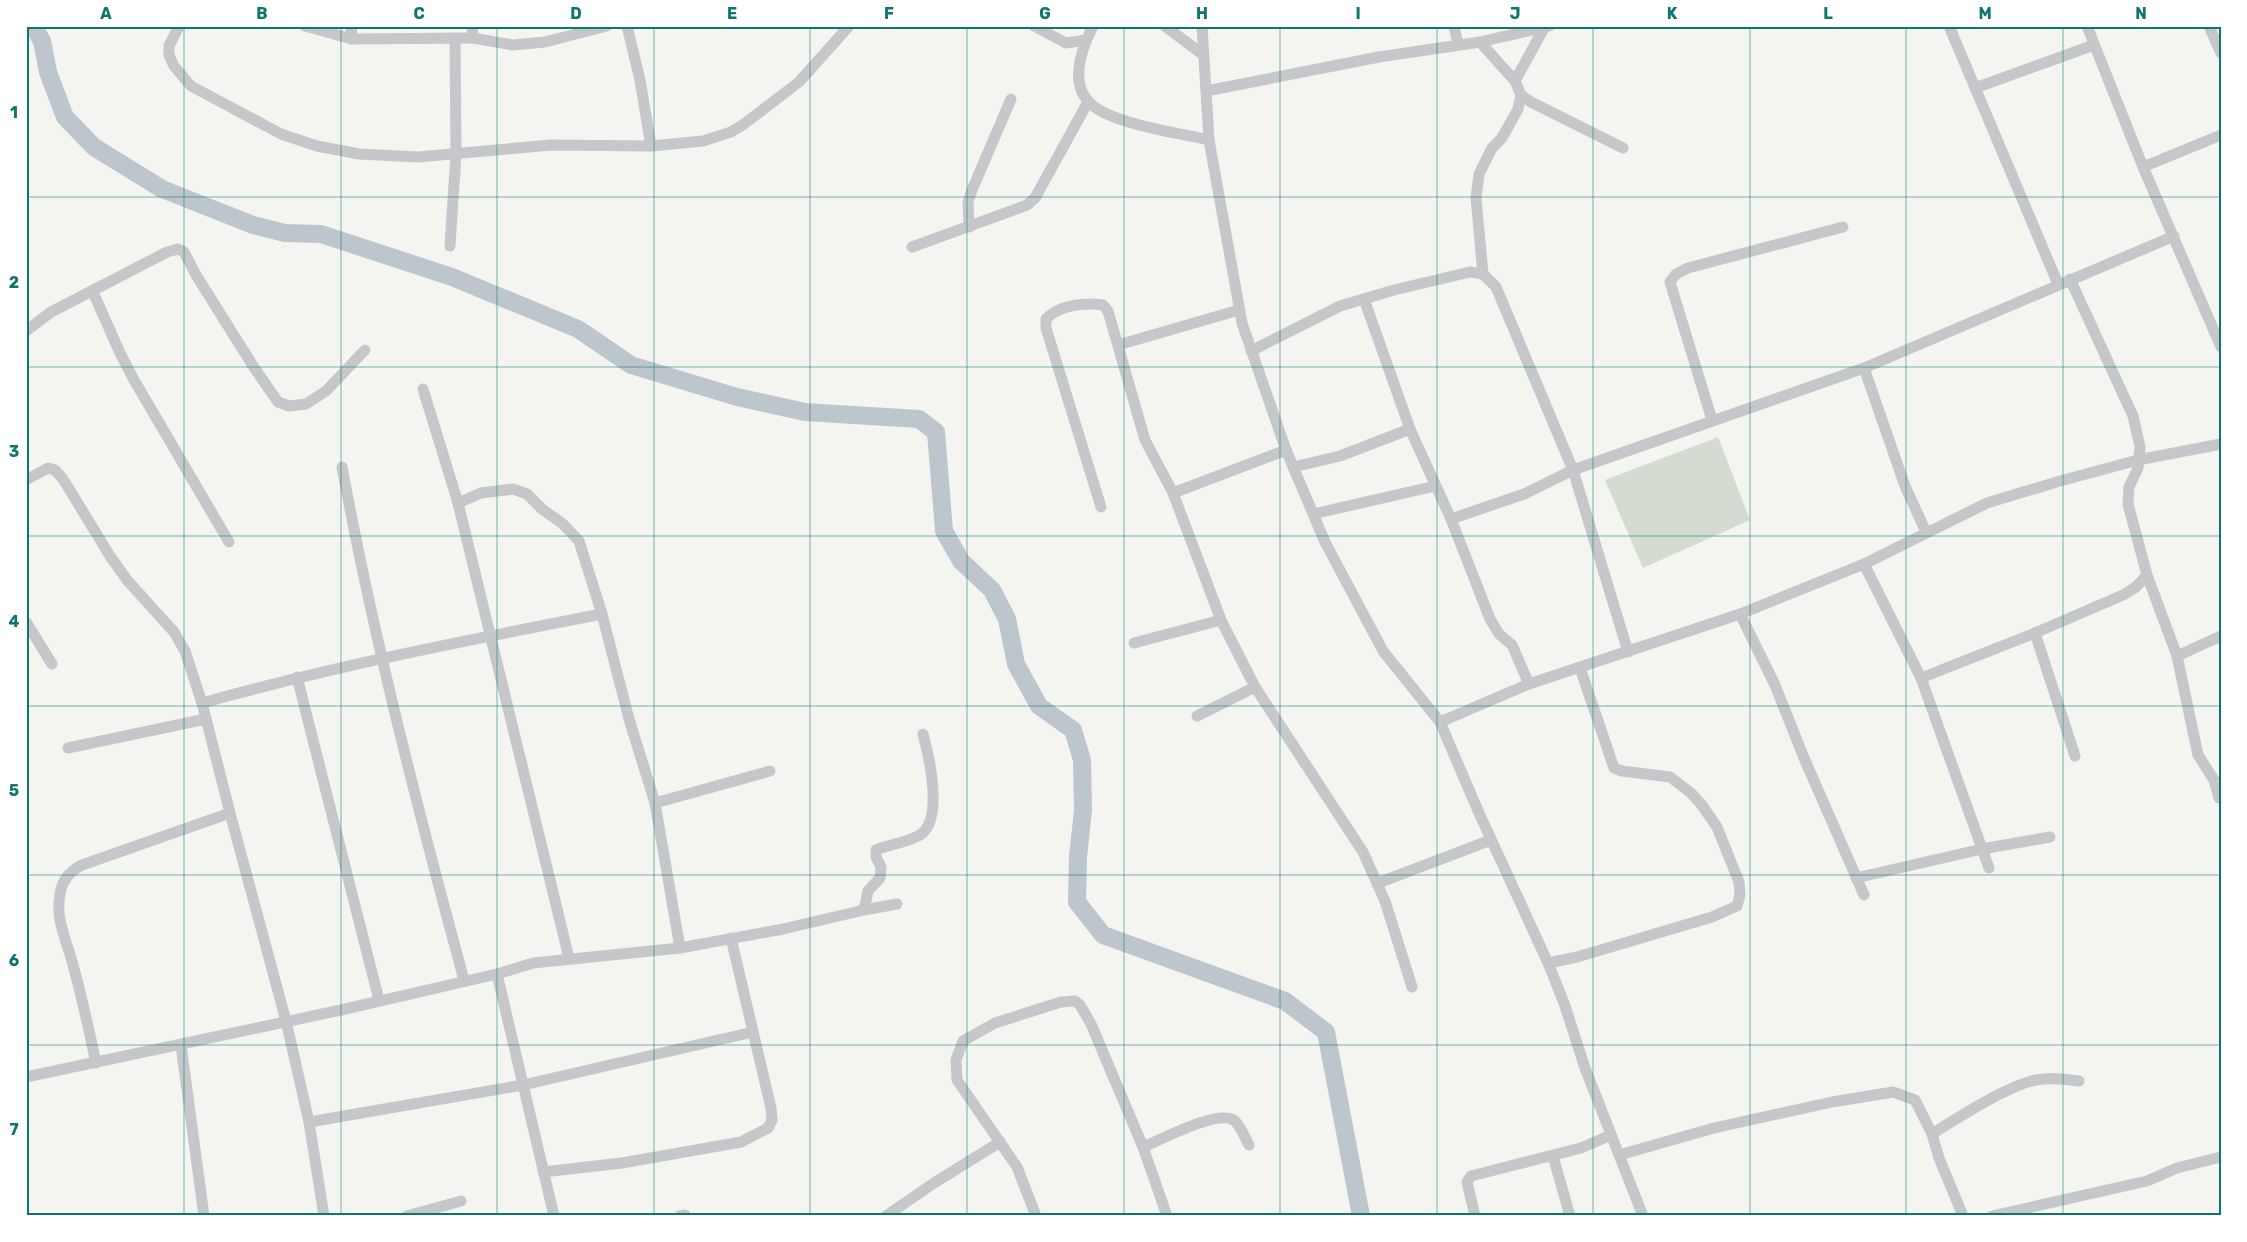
<svg xmlns="http://www.w3.org/2000/svg" width="2247" height="1242" font-family="Rubik,sans-serif">
<style>
.green{fill:#d4dcd2}
.lines{fill:none;stroke-linecap:round;stroke-linejoin:round}
.river{stroke:#bdc6cc;stroke-width:18}
.street{stroke:#c5c7cb;stroke-width:11}
.grid{fill:none;stroke:#0f766e;stroke-width:1;stroke-opacity:0.55}
.neatline{fill:none;stroke:#0f766e;stroke-width:2}
.grid-label{font-size:16px;text-anchor:middle;font-weight:bold;fill:#0f766e}
</style>
<rect width="100%" height="100%" fill="#f4f5f0"/>
<polygon class="green" points="1718,437 1750,520 1643,568 1605,480"/>
<g class="lines">
<polyline class="river" points="33,26 42,41 48,72 65,117 94,147 162,189 253,225 285,233 321,234 452,277 578,329 631,365 737,397 805,412 919,419 936,432 944,531 961,561 992,590 1007,619 1016,664 1039,706 1073,730 1082,760 1083,810 1078,857 1077,902 1103,935 1285,1001 1326,1032 1361,1216"/>
<g class="street">
<polyline points="179,26 169,46 169,55 174,66 191,86 281,134 317,146 359,154 418,157 551,145 651,146 703,141 731,132 744,124 799,82 849,26"/>
<polyline points="305,26 352,39 473,38"/>
<polyline points="351,26 352,39"/>
<polyline points="472,26 473,38 513,45 545,42 607,26"/>
<polyline points="627,26 640,80 651,146"/>
<polyline points="1034,26 1066,43 1086,40"/>
<path d="M1093,26C1082,48 1069,82 1089,102C1109,124 1180,133 1209,140"/>
<polyline points="1165,26 1202,54"/>
<polyline points="1202,26 1209,140 1242,323 1286,450 1325,542 1383,651 1440,722 1479,813 1548,963 1564,1003 1585,1068 1643,1216"/>
<polyline points="1454,26 1458,44"/>
<polyline points="1949,26 2058,284"/>
<polyline points="2087,26 2143,167 2221,347"/>
<polyline points="2209,26 2221,53"/>
<polyline points="1480,42 1515,81 1521,95 1531,102 1623,148"/>
<polyline points="1515,81 1544,28"/>
<polyline points="1975,88 2094,45"/>
<polyline points="1206,91 1379,57 1480,42 1549,26"/>
<polyline points="2143,167 2221,135"/>
<polyline points="969,227 968,202 972,190 1011,99"/>
<polyline points="450,246 456,154 455,38"/>
<polyline points="912,247 1027,205 1035,198 1088,102"/>
<polyline points="1483,274 1476,198 1479,174 1492,148 1502,138 1518,109 1521,95"/>
<polyline points="2070,279 2133,416 2140,447 2138,468 2129,487 2128,504 2147,575 2177,656 2198,755 2214,780 2219,798"/>
<polyline points="93,292 120,353 134,380 229,542"/>
<polyline points="1364,299 1410,429 1451,519 1524,494 1573,470 1864,368 2174,236"/>
<polyline points="26,331 51,312 167,252 178,249 184,252 196,275 255,369 278,402 289,406 306,404 326,391 365,350"/>
<polyline points="1118,345 1239,310"/>
<polyline points="1251,351 1340,306 1394,290 1470,272 1483,274 1496,287 1573,470 1628,652"/>
<polyline points="1864,368 1905,486 1926,532"/>
<polyline points="423,389 458,503 569,958"/>
<polyline points="1712,420 1670,282 1676,274 1688,268 1843,227"/>
<path d="M342,467C374,640 418,810 464,980"/>
<polyline points="1293,467 1340,456 1410,429"/>
<polyline points="26,480 48,468 55,470 63,479 110,556 127,580 174,632 185,651 202,703 230,813 286,1021 309,1122 324,1216"/>
<polyline points="1173,493 1286,450"/>
<polyline points="458,503 481,493 513,489 527,494 542,509 563,524 579,541 602,614 629,719 655,803 680,948"/>
<path d="M1101,507L1046,328V319C1059,305 1085,302 1103,305L1108,311L1145,440L1173,493L1221,620L1255,687L1363,852L1385,901L1412,987"/>
<polyline points="1313,514 1435,486"/>
<polyline points="1451,519 1490,619 1499,634 1512,645 1529,684"/>
<polyline points="1864,564 1921,678 1989,868"/>
<polyline points="1740,614 1775,685 1804,758 1864,895"/>
<polyline points="26,622 52,664"/>
<polyline points="2035,633 2075,756"/>
<polyline points="1134,643 1221,620"/>
<polyline points="2177,656 2221,636"/>
<polyline points="297,677 379,1000"/>
<polyline points="1921,678 2035,633 2123,595 2136,587 2147,575"/>
<path d="M202,703C334,666 468,640 602,614"/>
<polyline points="1197,716 1255,687"/>
<polyline points="1440,722 1529,684 1740,614 1864,564 1987,503 2060,481 2138,460 2221,444"/>
<polyline points="68,748 206,719"/>
<polyline points="655,803 770,771"/>
<polyline points="1856,878 1982,849 2050,837"/>
<polyline points="1378,883 1491,840"/>
<path d="M864,910L868,891L880,878L881,867L876,857V850C890,844 906,843 920,835C944,820 929,756 923,734"/>
<polyline points="1548,963 1577,957 1712,917 1737,906 1740,895 1739,882 1717,827 1701,804 1691,793 1670,777 1622,771 1614,768 1580,668"/>
<polyline points="497,974 554,1216"/>
<polyline points="181,1045 204,1216"/>
<path d="M96,1063C89,1030 82,997 73,965C67,941 55,920 60,894C62,880 70,871 82,865L230,813"/>
<polyline points="26,1077 341,1010 497,974 533,963 680,948 783,929 864,910 897,904"/>
<polyline points="309,1122 523,1085 753,1032"/>
<path d="M1932,1134C1959,1117 2007,1086 2036,1080C2050,1077 2065,1079 2079,1081"/>
<path d="M1143,1147C1161,1140 1219,1108 1235,1121C1241,1127 1245,1138 1249,1145"/>
<polyline points="1619,1155 1714,1128 1832,1102 1893,1092 1915,1100 1932,1134 1939,1158 1963,1216"/>
<polyline points="1553,1156 1570,1216"/>
<polyline points="543,1172 622,1163 741,1142 768,1128 772,1120 771,1108 731,938"/>
<polyline points="407,1216 461,1201"/>
<polyline points="680,1216 685,1215"/>
<polyline points="886,1216 934,1183 1000,1142"/>
<polyline points="1036,1216 1017,1167 957,1080 956,1060 963,1041 995,1023 1061,1002 1075,1001 1080,1005 1091,1024 1143,1147 1167,1216"/>
<polyline points="1475,1216 1467,1182 1471,1176 1581,1148 1611,1135"/>
<polyline points="1992,1216 2147,1181 2177,1168 2221,1157"/>
</g>
</g>
<path class="grid" d="M184,26V1216M341,26V1216M497,26V1216M654,26V1216M810,26V1216M967,26V1216M1124,26V1216M1280,26V1216M1437,26V1216M1593,26V1216M1750,26V1216M1906,26V1216M2063,26V1216M26,197H2221M26,367H2221M26,536H2221M26,706H2221M26,875H2221M26,1045H2221"/>
<rect width="2247" height="1242" fill="none" stroke="#ffffff" stroke-width="55"/>
<rect x="28" y="28" width="2192" height="1186" class="neatline"/>
<g class="grid-label">
<text x="106" y="19">A</text>
<text x="262" y="19">B</text>
<text x="419" y="19">C</text>
<text x="576" y="19">D</text>
<text x="732" y="19">E</text>
<text x="889" y="19">F</text>
<text x="1045" y="19">G</text>
<text x="1202" y="19">H</text>
<text x="1358" y="19">I</text>
<text x="1515" y="19">J</text>
<text x="1672" y="19">K</text>
<text x="1828" y="19">L</text>
<text x="1985" y="19">M</text>
<text x="2141" y="19">N</text>
<text x="14" y="118">1</text>
<text x="14" y="288">2</text>
<text x="14" y="457">3</text>
<text x="14" y="627">4</text>
<text x="14" y="796">5</text>
<text x="14" y="966">6</text>
<text x="14" y="1135">7</text>
</g>
</svg>
